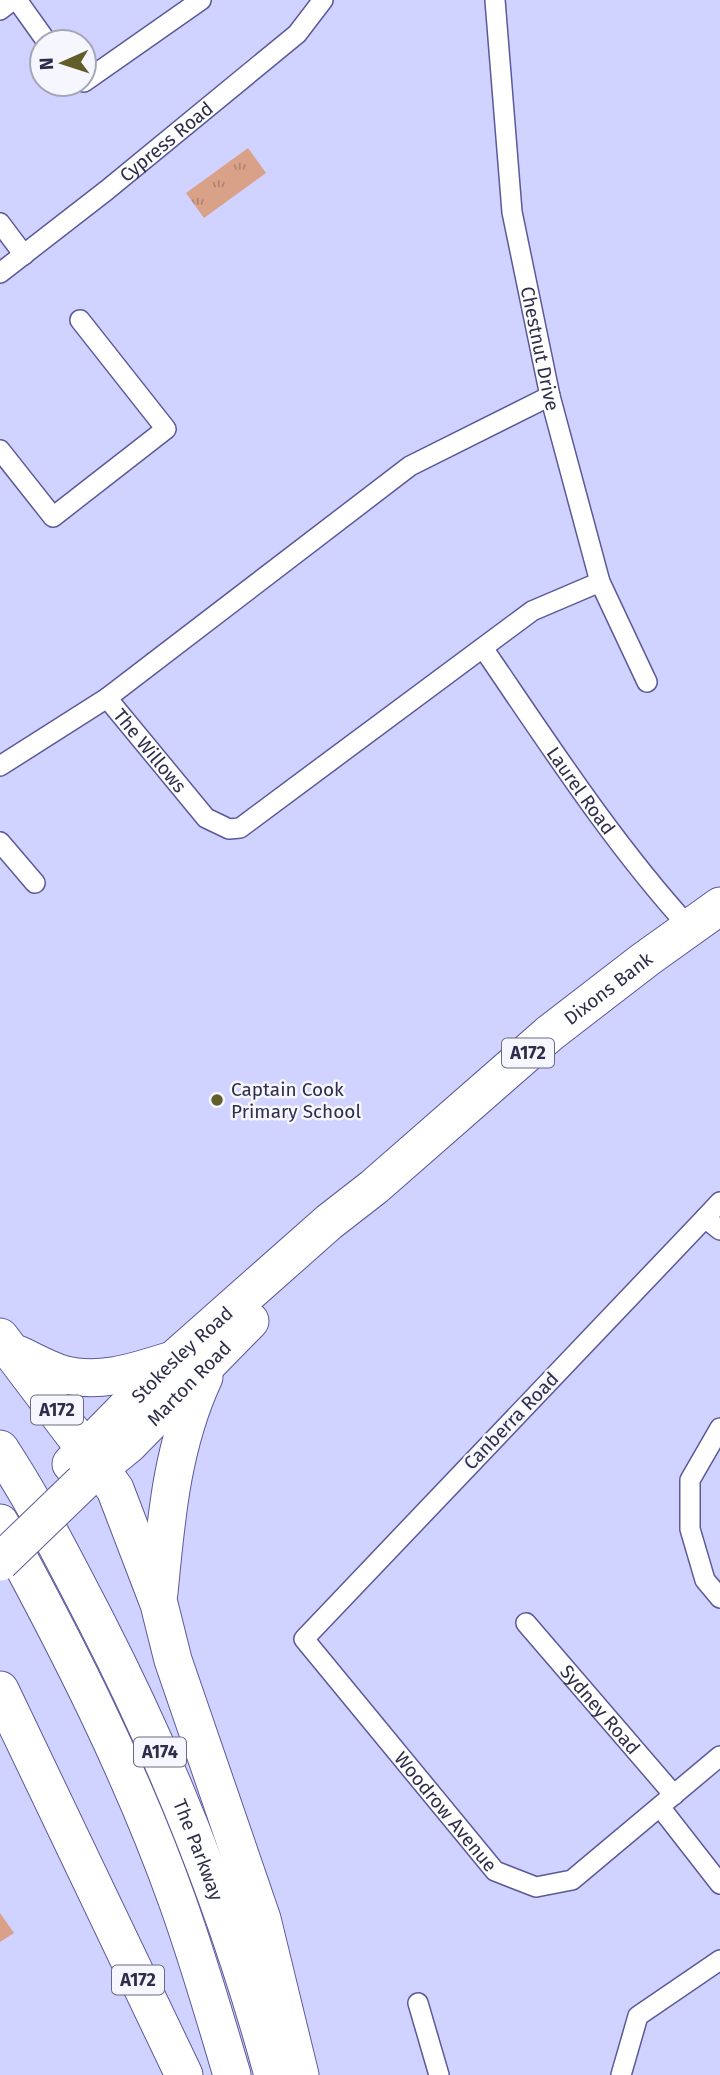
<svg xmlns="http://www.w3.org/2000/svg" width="720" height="2075" font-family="'Fira Sans',sans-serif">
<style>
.green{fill:#daa189}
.park{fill:url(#park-tufts)}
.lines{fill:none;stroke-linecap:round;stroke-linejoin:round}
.street-casing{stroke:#5b599a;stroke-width:22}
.highway-casing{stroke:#5b599a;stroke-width:39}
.street{stroke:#fff;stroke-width:19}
.highway{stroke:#fff;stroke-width:37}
.highway-bridge-casing{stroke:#5b599a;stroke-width:39;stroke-linecap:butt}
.highway-bridge{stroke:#fff;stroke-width:37}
.poi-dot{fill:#625d29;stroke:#f6f7fe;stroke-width:2.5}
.labels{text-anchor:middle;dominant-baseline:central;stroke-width:5;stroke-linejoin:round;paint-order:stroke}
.shield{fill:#f6f7fe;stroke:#6a6a81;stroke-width:2}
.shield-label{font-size:18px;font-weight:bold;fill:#2e2e4b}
.street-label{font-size:19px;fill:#2e2e4b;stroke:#f6f7fe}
.poi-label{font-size:19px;fill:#2e2e4b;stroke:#f6f7fe;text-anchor:start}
</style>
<defs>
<pattern id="park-tufts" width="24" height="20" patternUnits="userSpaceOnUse" patternTransform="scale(1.75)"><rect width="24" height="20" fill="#daa189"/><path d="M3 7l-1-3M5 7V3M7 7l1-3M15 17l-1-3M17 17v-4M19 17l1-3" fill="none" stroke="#b18472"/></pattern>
</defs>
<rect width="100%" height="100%" fill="#d0d2ff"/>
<polygon class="green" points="0,1913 14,1933 0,1942"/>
<polygon class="park" points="248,148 266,173 204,218 186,193"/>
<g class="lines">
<defs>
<g id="street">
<polyline points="17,0 47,42"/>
<path id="s1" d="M495,0L512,212L550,396L600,582L647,682"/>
<polyline points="0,10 13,0"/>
<polyline points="84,82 201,0"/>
<polyline points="0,223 24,255"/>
<path id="s2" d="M0,273L107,190L297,34L323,0"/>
<path id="s3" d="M550,396L410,466L107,698L206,818L229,829L240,828L532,611L600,582"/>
<polyline points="0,450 53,517 166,429 80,320"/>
<path id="s4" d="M483,648C548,743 611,841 689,927"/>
<polyline points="0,766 107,698"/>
<polyline points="0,842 35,883"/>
<polyline points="705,1218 720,1202"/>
<path id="s5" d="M720,1230L705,1218L304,1639L495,1871L536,1887L572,1880L720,1756"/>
<polyline points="720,1428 690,1480 690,1529 705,1580 720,1598"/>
<path id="s6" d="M526,1623L674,1795"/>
<polyline points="660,1807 720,1884"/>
<polyline points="418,2003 439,2075"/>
<polyline points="621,2075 638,2016 720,1960"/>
</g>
<g id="highway">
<polyline points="0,1337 115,1489 159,1604 173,1660 262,1919 300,2075"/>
<path d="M17,1354C31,1360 46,1369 62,1374C98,1384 134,1372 169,1361"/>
<path id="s7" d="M0,1449C36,1504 66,1563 96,1621C171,1767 230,1916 273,2075"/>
<path id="s8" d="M71,1464L173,1360L329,1222L374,1187L550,1033L646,959L720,906"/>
<path id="s9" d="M83,1482L128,1445L250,1321"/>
<path d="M0,1523C67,1646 131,1771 178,1903C198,1959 215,2017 232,2075"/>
<path d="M159,1593C166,1519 172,1446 204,1377"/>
<polyline points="0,1690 184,2075"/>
</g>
</defs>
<use href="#street" class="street-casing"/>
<use href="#highway" class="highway-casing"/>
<use href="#street" class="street"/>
<use href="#highway" class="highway"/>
<defs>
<polyline id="highway-bridge" points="0,1562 83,1482"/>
</defs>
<use href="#highway-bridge" class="highway-bridge-casing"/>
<use href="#highway-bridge" class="highway-bridge"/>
</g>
<circle class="poi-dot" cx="217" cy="1100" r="7"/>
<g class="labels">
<g class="shield">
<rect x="502" y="1038.5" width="52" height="29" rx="5"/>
<rect x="31" y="1395.5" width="52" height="29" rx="5"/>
<rect x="134" y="1737.5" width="52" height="29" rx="5"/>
<rect x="112" y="1965.5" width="52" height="29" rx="5"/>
</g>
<g class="shield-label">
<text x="528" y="1053">A172</text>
<text x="57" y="1410">A172</text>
<text x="160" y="1752">A174</text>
<text x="138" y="1980">A172</text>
</g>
<g class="street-label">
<text stroke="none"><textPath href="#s2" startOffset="212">Cypress Road</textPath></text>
<text stroke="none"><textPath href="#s1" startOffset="352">Chestnut Drive</textPath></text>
<text stroke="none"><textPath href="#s3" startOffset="606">The Willows</textPath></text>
<text stroke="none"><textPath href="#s4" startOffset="173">Laurel Road</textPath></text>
<text stroke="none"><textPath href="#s8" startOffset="718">Dixons Bank</textPath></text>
<text stroke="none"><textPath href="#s8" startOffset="156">Stokesley Road</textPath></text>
<text stroke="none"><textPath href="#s9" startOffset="145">Marton Road</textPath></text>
<text transform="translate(511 1421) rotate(-46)">Canberra Road</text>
<text stroke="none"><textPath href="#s6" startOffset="114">Sydney Road</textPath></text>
<text stroke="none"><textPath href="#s5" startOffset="824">Woodrow Avenue</textPath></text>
<text stroke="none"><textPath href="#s7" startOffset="448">The Parkway</textPath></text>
</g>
<g class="poi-label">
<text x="231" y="1089">Captain Cook<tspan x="231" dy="22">Primary School</tspan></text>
</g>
</g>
<g transform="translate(63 63) rotate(267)"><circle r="33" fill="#f6f7fe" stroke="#a6a7b6" stroke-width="2"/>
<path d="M0-5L12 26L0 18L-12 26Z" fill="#625d29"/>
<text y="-10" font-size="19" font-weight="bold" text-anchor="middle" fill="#2e2e4b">N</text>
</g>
</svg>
